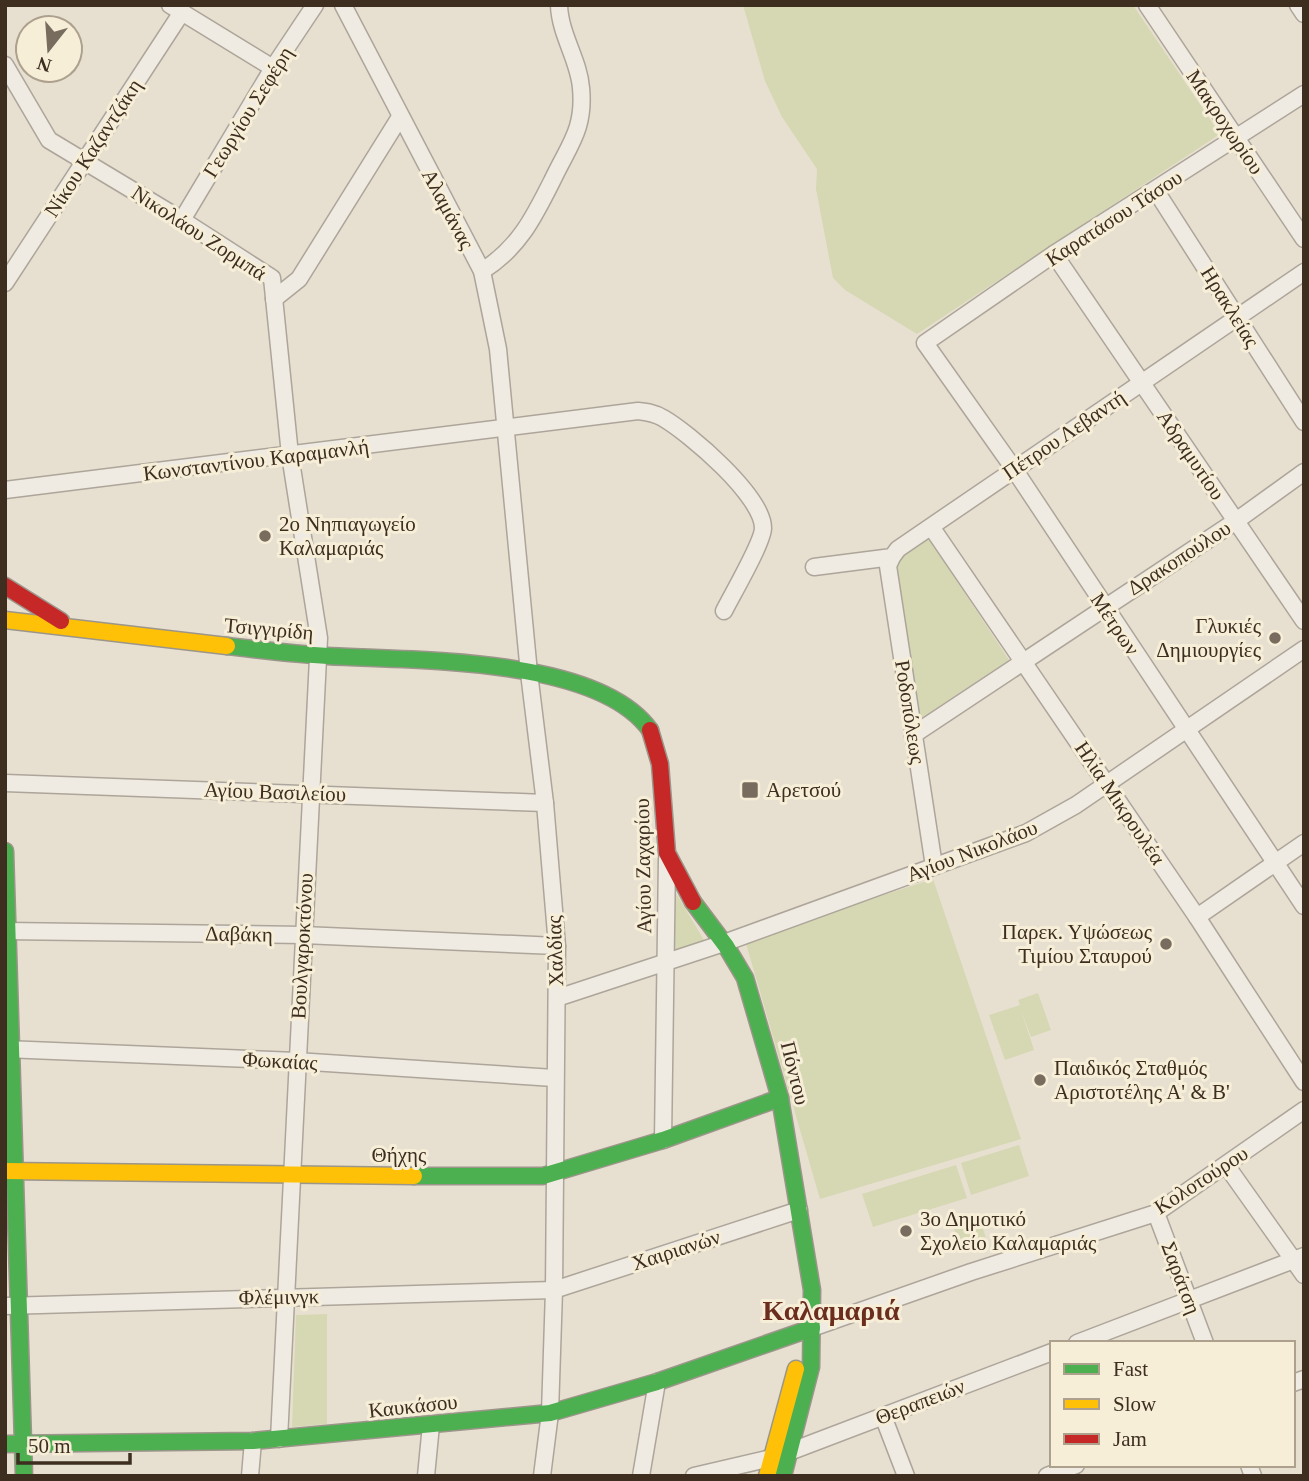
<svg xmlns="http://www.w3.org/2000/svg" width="1309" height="1481" font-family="'Times New Roman',serif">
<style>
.green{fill:#d6d7b3}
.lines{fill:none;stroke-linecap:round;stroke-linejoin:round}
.street-casing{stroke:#ada599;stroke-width:19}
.fast-casing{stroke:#9c958a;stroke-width:19}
.slow-casing{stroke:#9c958a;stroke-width:19}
.jam-casing{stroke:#9c958a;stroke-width:19}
.street{stroke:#efebe3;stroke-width:16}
.fast{stroke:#4caf50;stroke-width:16}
.slow{stroke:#ffc107;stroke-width:16}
.jam{stroke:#c62828;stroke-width:16}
.poi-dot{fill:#786c5e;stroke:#f7eed8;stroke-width:2.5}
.labels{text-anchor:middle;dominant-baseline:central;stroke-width:6;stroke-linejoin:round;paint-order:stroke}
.street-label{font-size:21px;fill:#3d2e20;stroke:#f7eed8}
.poi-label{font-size:21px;fill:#3d2e20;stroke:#f7eed8;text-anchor:start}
.district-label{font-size:28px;font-weight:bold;fill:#6b2e1e;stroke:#f7eed8}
</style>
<rect width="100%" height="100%" fill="#e7e0d1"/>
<g class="green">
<polygon points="743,5 1133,5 1220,134 917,334 845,290 833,278 816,189 817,169 782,117 765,81"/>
<polygon points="927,536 1009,660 915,722 893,567 896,558"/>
<polygon points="933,879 1021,1139 820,1199 745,940"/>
<polygon points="674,890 704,940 674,952 672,891"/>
<polygon points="1038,993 1051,1030 1031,1037 1021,1010 1034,1050 1005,1060 989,1015 1020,1005 1018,1000"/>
<polygon points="1019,1145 1029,1176 971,1195 961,1163"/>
<polygon points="956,1165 967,1198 873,1227 862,1194"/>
<polygon points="978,1214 987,1241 961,1250 952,1223"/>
<polygon points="327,1314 327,1424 292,1427 296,1315"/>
</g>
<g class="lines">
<defs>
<g id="street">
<polyline points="170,5 273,68"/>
<polyline points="343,5 482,271 498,349 529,673 545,803 557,946 554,1290 550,1413 542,1476"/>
<polyline points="1147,5 1304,239"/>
<polyline points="1298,5 1304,14"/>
<polyline points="5,65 49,140 182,220 272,278 290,455 319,638 279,1439"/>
<polyline points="1304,94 1054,254 925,343 1014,469 1304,906"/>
<polyline points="1156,191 1304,422"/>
<polyline points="182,220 273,68 315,5"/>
<polyline points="1054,254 1304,621"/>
<path d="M482,271C519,248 534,217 553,179C569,145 585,129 581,88C579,60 560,35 559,5"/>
<polyline points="5,283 182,12"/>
<polyline points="274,299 299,279 400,117"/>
<path d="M5,490L638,411C647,412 655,413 663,418C689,433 763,496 763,528C763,542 732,595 724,611"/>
<polyline points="932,528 1197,917 1304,1082"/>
<polyline points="892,557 888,566 934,866"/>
<polyline points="814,567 892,557 898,549 1304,272"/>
<polyline points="913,735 1236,521 1304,472"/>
<polyline points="5,783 545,803"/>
<polyline points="1197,917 1304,843"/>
<polyline points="5,931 303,935 557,946"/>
<polyline points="557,998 724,943 1026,833 1076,805 1304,649"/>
<polyline points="5,1049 296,1061 554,1078"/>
<polyline points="663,1140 667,859"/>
<polyline points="1226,1165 1304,1275"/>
<polyline points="1156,1213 1205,1343"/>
<polyline points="5,1306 554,1290 799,1210"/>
<polyline points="812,1328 971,1272 1156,1213 1304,1110"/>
<polyline points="1077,1343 1304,1256"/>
<polyline points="1293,1383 1304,1379"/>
<polyline points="883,1416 906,1476"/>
<polyline points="789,1452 1052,1352"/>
<polyline points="1249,1465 1253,1476"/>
<polyline points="250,1476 253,1441"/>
<polyline points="426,1476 431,1425"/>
<polyline points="641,1476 657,1382"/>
<polyline points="694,1476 771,1458"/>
<polyline points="1047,1476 1076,1465"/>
</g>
<g id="fast">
<path d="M227,646C261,650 294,654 328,656C413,661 597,656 650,730"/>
<polyline points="5,851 24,1476"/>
<polyline points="693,902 726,946 745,978 780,1098 812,1290 811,1367 783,1476"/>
<polyline points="414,1176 543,1176 663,1140 780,1098"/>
<polyline points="5,1444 253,1441 550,1413 657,1382 812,1328"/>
</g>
<g id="slow">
<polyline points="5,620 227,646"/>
<polyline points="5,1171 414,1176"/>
<polyline points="767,1476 796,1369"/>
</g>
<g id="jam">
<polyline points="5,586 61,621"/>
<polyline points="650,730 660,764 667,853 693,902"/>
</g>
</defs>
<use href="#street" class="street-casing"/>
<use href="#fast" class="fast-casing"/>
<use href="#slow" class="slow-casing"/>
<use href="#jam" class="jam-casing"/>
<use href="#street" class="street"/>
<use href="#fast" class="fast"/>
<use href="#slow" class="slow"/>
<use href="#jam" class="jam"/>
</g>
<g class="poi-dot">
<circle cx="265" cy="536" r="7"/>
<circle cx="1275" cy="638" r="7"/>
<rect x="741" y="781" width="18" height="18" rx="3.5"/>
<circle cx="1166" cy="944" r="7"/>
<circle cx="1040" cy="1080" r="7"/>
<circle cx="906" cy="1231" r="7"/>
</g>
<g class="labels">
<g class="street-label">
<text transform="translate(248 112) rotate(-58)">Γεωργίου Σεφέρη</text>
<text transform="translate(1225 122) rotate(56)">Μακροχωρίου</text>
<text transform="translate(93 148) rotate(-57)">Νίκου Καζαντζάκη</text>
<text transform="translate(448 209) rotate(62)">Αλαμάνας</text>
<text transform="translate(1114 218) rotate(-33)">Καρατάσου Τάσου</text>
<text transform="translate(199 233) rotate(33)">Νικολάου Ζορμπά</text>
<text transform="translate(1230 307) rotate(58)">Ηρακλείας</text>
<text transform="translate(1064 435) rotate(-34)">Πέτρου Λεβαντή</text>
<text transform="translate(1191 455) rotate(56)">Αδραμυτίου</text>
<text transform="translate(256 460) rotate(-7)">Κωνσταντίνου Καραμανλή</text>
<text transform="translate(1179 558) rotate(-33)">Δρακοπούλου</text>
<text transform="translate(1115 624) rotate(56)">Μέτρων</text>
<text transform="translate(269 629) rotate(5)">Τσιγγιρίδη</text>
<text transform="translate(910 712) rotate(81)">Ροδοπόλεως</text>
<text transform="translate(275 792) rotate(2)">Αγίου Βασιλείου</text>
<text transform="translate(1120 803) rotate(56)">Ηλία Μικρουλέα</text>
<text transform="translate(972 851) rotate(-21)">Αγίου Νικολάου</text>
<text transform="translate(643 866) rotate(-91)">Αγίου Ζαχαρίου</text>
<text transform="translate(239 934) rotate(1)">Δαβάκη</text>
<text transform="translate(302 946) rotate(-87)">Βουλγαροκτόνου</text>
<text transform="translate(555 951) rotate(-92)">Χαλδίας</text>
<text transform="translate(280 1061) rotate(3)">Φωκαίας</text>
<text transform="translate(795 1073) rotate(76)">Πόντου</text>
<text x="399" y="1155">Θήχης</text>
<text transform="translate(1201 1180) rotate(-33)">Κολοτούρου</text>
<text transform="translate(676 1250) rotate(-18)">Χαιριανών</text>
<text transform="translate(1181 1278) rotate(69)">Σαράτση</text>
<text transform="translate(279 1297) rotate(-1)">Φλέμινγκ</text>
<text transform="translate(920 1402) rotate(-21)">Θεραπειών</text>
<text transform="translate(413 1406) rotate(-6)">Καυκάσου</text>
</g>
<g class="poi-label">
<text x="279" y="524">2ο Νηπιαγωγείο<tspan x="279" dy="24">Καλαμαριάς</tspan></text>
<text x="1261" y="626" text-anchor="end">Γλυκιές<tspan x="1261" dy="24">Δημιουργίες</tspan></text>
<text x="766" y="790">Αρετσού</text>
<text x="1152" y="932" text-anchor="end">Παρεκ. Υψώσεως<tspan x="1152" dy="24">Τιμίου Σταυρού</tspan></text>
<text x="1054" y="1068">Παιδικός Σταθμός<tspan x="1054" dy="24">Αριστοτέλης Α' &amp; Β'</tspan></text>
<text x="920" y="1219">3ο Δημοτικό<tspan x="920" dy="24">Σχολείο Καλαμαριάς</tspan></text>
</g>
<g class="district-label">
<text x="831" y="1310">Καλαμαριά</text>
</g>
</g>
<rect width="1309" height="1481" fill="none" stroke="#3d2e20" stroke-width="14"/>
<rect x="1050" y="1341" width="245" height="126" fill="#f7eed8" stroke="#ada18e" stroke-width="2"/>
<rect x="1064" y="1364" width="35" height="10" fill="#4caf50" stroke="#ada18e" stroke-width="2"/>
<text x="1113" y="1376" font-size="21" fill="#3d2e20">Fast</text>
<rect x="1064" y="1399" width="35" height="10" fill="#ffc107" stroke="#ada18e" stroke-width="2"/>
<text x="1113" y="1411" font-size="21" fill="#3d2e20">Slow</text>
<rect x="1064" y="1434" width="35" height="10" fill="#c62828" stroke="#ada18e" stroke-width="2"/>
<text x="1113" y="1446" font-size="21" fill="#3d2e20">Jam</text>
<g transform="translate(49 49) rotate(197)"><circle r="33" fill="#f7eed8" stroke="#ada18e" stroke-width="2"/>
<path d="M0-5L12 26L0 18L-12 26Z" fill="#786c5e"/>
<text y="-10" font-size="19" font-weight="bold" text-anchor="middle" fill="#3d2e20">N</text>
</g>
<path d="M18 1453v10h112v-10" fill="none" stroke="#3d2e20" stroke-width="3.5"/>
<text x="28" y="1453" font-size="21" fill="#3d2e20" stroke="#f7eed8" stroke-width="5" paint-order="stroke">50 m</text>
</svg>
